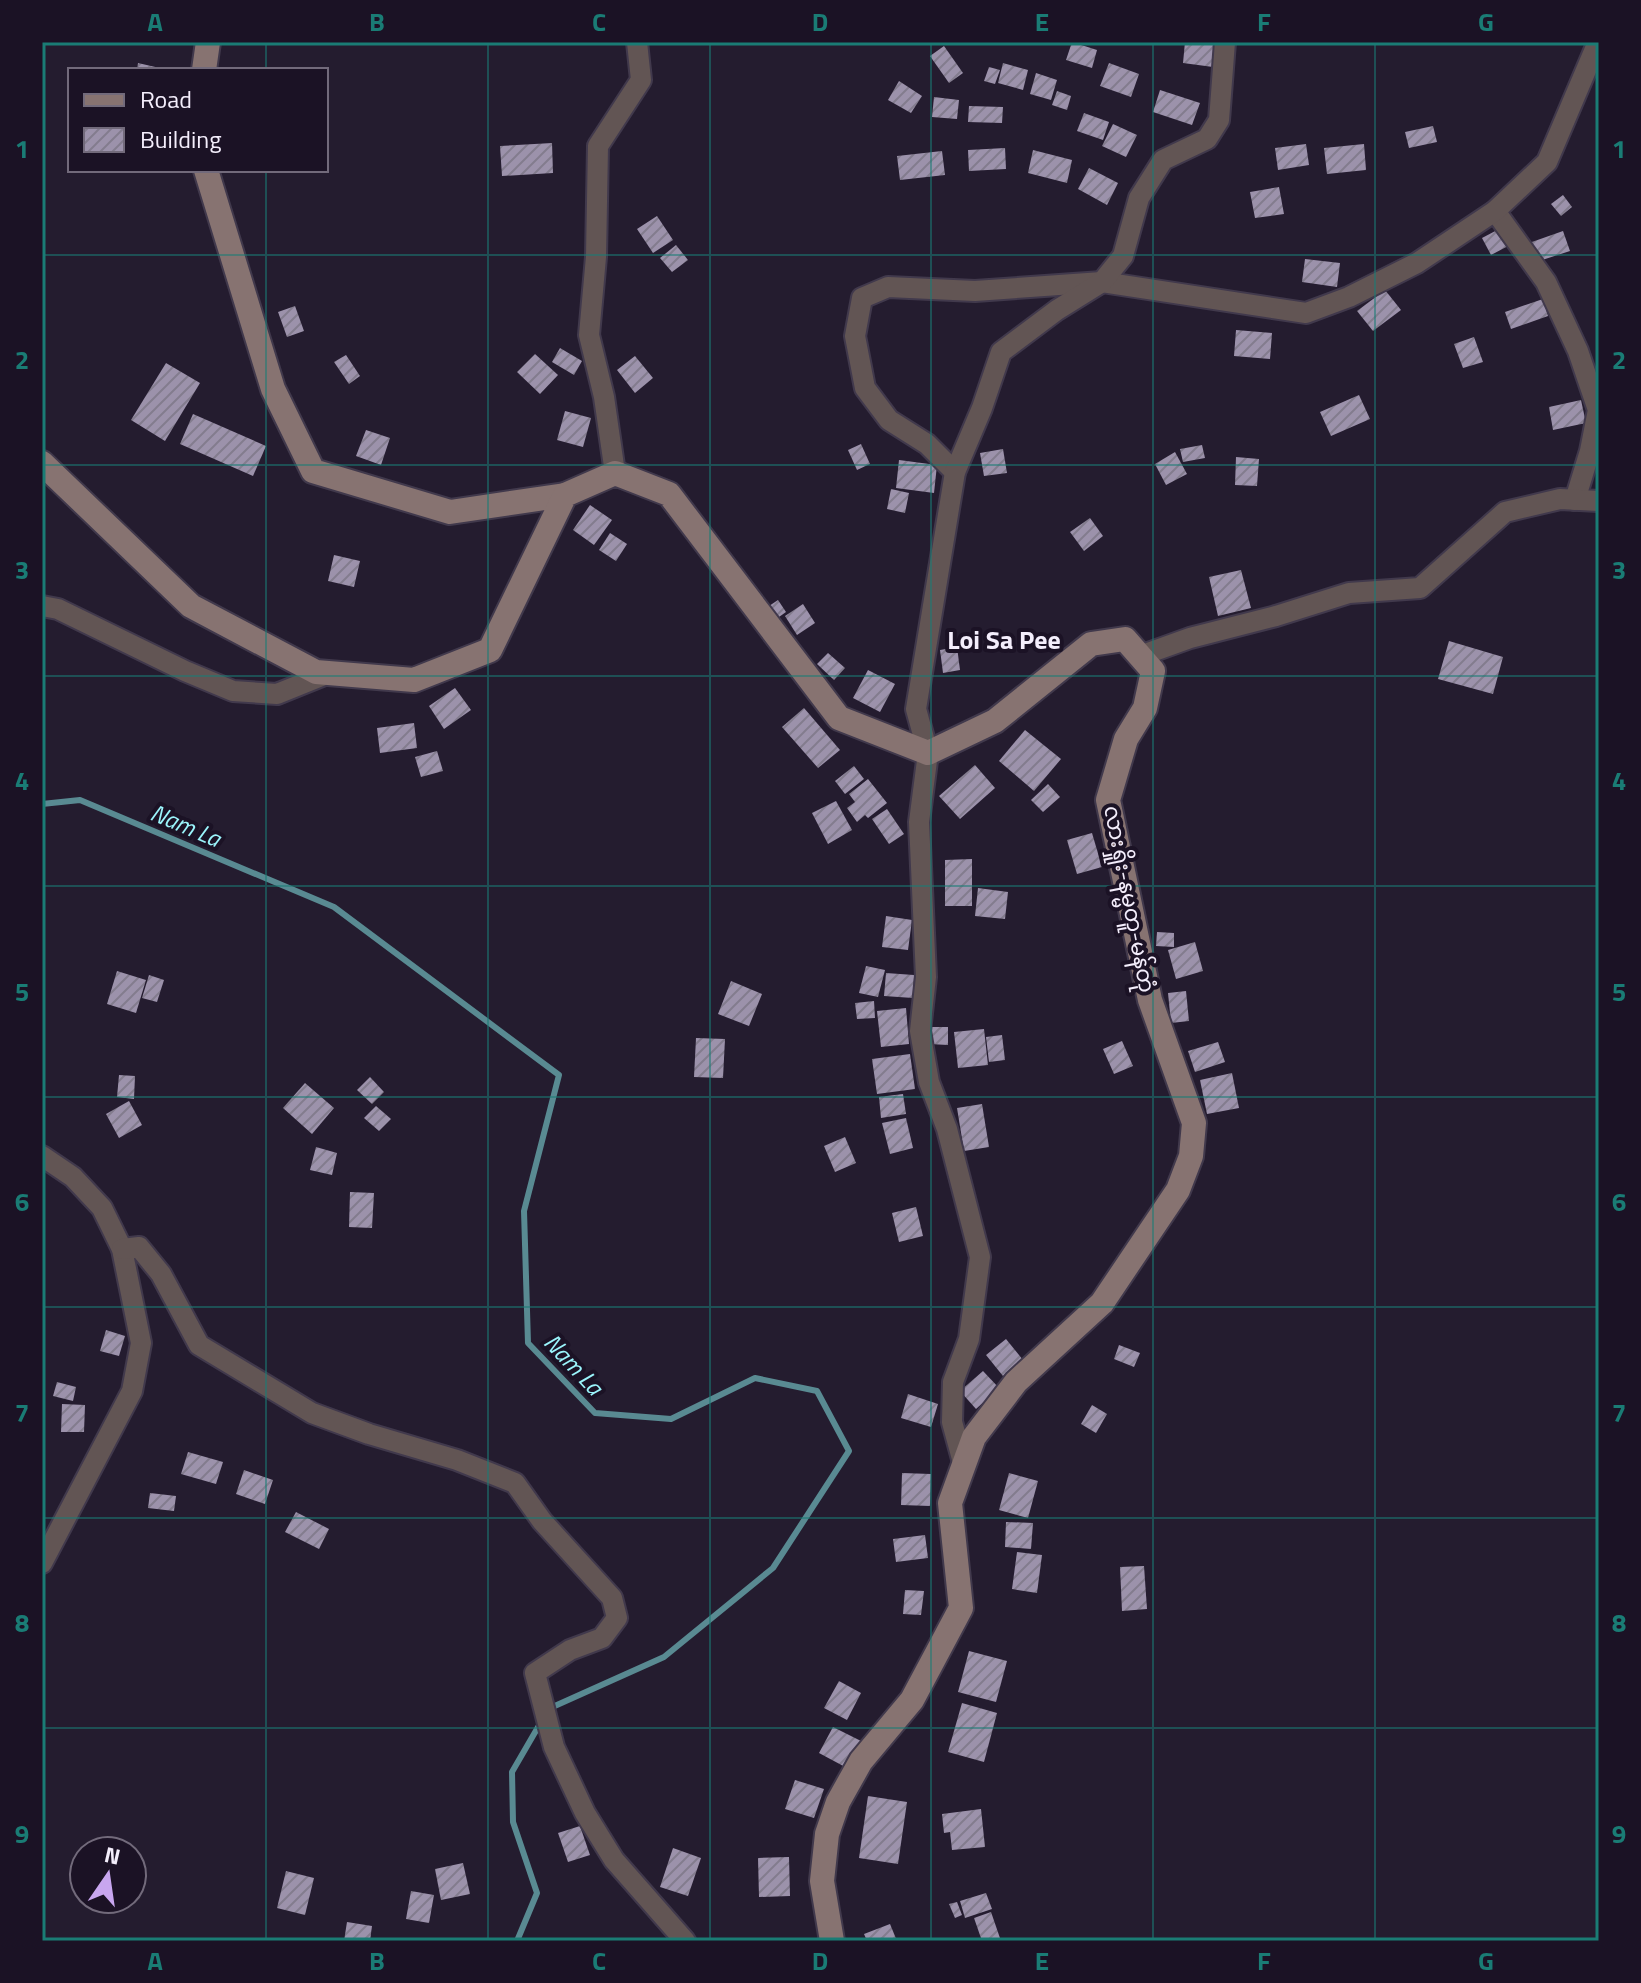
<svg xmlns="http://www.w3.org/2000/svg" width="1641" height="1983" font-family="'Titillium Web','Noto Sans Myanmar',sans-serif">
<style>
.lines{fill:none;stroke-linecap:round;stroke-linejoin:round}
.stream{stroke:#598a92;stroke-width:6}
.building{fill:url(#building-hatch)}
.street-casing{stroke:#41394c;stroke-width:24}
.secondary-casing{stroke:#41394c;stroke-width:28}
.street{stroke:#625554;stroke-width:20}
.secondary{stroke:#877371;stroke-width:24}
.grid{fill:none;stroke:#1a7c75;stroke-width:2;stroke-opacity:0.55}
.labels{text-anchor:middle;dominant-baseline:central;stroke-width:8;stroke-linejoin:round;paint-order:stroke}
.street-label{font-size:22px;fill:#f4eefc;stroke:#1b1225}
.water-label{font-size:24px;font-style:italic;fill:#9bf5fc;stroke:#1b1225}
.quarter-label{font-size:26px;font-weight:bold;fill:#f4eefc;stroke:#1b1225}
.neatline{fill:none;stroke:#1a7c75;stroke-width:3}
.grid-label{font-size:26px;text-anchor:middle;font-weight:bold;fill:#1a7c75}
</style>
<defs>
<pattern id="building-hatch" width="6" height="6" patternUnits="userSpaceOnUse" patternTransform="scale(2)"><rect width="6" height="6" fill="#9c92ab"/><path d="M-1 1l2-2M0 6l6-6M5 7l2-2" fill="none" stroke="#837c8e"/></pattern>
</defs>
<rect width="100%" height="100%" fill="#241c2f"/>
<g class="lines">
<g class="stream">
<polyline points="42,804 80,800 334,907 559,1075 524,1211 528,1343 595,1413 671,1419 755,1378 817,1391 849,1451 773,1568 664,1657 548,1709"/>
<polyline points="517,1941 537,1893 513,1822 512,1772 541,1722"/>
</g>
</g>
<g class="building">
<polygon points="1072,42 1097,50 1092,68 1066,60"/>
<polygon points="1185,42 1216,43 1213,67 1183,63"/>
<polygon points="944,46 963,73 949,83 930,56"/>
<polygon points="138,63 164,69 164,70 137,70"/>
<polygon points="1003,63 1028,70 1023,90 998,83"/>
<polygon points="1109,63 1139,74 1131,97 1100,86"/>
<polygon points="989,67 1000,70 995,84 984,81"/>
<polygon points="1036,73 1057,80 1051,100 1030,94"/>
<polygon points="899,81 922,96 911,113 888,100"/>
<polygon points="1160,90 1200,103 1192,125 1153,112"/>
<polygon points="1057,91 1071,96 1067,110 1052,105"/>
<polygon points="934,97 959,100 957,119 932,117"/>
<polygon points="969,106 1003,107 1002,123 968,122"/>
<polygon points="1084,113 1109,122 1103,140 1077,131"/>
<polygon points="1113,124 1137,135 1126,157 1102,146"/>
<polygon points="1433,126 1437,142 1409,148 1405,132"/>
<polygon points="552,143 553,173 502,176 500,146"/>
<polygon points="1306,144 1309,165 1278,170 1275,148"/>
<polygon points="1364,144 1366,170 1327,174 1324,148"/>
<polygon points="1005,148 1006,169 969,171 968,150"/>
<polygon points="1033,150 1072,160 1067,183 1028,173"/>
<polygon points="942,151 945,175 900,180 897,156"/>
<polygon points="1089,168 1118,183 1107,205 1078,189"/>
<polygon points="1279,187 1284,214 1255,218 1250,192"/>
<polygon points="1563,195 1572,207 1561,216 1551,204"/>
<polygon points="657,216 673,240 653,253 637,229"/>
<polygon points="1501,228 1510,245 1491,255 1482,238"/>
<polygon points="1563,231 1570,251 1536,262 1529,243"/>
<polygon points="676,245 688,260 672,272 660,258"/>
<polygon points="1305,259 1340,263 1337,287 1302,282"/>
<polygon points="1385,290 1401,310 1373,331 1357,311"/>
<polygon points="1543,299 1548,316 1511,329 1505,312"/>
<polygon points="295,306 304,331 287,337 278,312"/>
<polygon points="1236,330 1272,333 1270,359 1234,356"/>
<polygon points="1474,337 1483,362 1463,368 1454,344"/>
<polygon points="560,348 582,361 574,375 552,362"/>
<polygon points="535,354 558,375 540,394 517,372"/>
<polygon points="346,355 360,376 349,384 334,362"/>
<polygon points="635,356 653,378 635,393 617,370"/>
<polygon points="166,363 200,383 165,441 131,420"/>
<polygon points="1359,395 1370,419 1331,436 1320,412"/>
<polygon points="1581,400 1586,423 1553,430 1549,407"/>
<polygon points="565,411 591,418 583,447 557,440"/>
<polygon points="193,414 266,446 253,476 180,444"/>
<polygon points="366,430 390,438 381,465 356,456"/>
<polygon points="861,444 870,464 857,470 848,450"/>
<polygon points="1202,445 1205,458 1183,462 1180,449"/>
<polygon points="1003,449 1007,473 984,476 980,453"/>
<polygon points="1175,452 1187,474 1166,485 1155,464"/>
<polygon points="1236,457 1259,459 1257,486 1235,485"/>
<polygon points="899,460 937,465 934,493 896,488"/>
<polygon points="891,489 909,493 905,513 887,509"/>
<polygon points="590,505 612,520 594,545 573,530"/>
<polygon points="1090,518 1103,536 1084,551 1070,532"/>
<polygon points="610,533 627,544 616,561 599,550"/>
<polygon points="334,555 360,561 354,587 328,581"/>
<polygon points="1241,570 1251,608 1218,616 1209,577"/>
<polygon points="778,600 786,612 772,622 763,610"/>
<polygon points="803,604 815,623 797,635 785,616"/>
<polygon points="1449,641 1503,657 1493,694 1438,679"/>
<polygon points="957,647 960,670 943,673 940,650"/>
<polygon points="828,653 845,668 834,680 817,664"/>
<polygon points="868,670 895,684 880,712 853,698"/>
<polygon points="455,688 471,710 444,729 429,706"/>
<polygon points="804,708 840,750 818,768 782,727"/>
<polygon points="414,723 417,748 380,753 377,728"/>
<polygon points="1025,730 1061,759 1034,791 999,761"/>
<polygon points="437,751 443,771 421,777 415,757"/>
<polygon points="975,765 995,788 960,819 939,796"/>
<polygon points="854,766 864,779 845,794 835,781"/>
<polygon points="868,779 887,803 868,818 865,815 857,822 847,808 855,802 849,794"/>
<polygon points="1048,784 1060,797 1043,812 1031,800"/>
<polygon points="836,801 852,830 828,844 812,813"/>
<polygon points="887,809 904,834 889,844 872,819"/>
<polygon points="1092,833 1102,867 1077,874 1067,840"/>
<polygon points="972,859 972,906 945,906 945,860"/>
<polygon points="978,888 1008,892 1005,919 975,916"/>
<polygon points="886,916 912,920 908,950 882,947"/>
<polygon points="1157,932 1174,933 1174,947 1156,946"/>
<polygon points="1195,942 1203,971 1176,979 1168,950"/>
<polygon points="866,966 885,970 878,997 859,993"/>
<polygon points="117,971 146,980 136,1013 107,1004"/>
<polygon points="886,973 914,975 913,998 884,996"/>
<polygon points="149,975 164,980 157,1002 142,998"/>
<polygon points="731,981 762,994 749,1026 718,1014"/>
<polygon points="1186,991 1189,1021 1171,1023 1168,993"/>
<polygon points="874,1001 875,1018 857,1019 855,1003"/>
<polygon points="906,1008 909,1044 881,1047 877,1011"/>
<polygon points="929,1027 948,1027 948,1045 929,1044"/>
<polygon points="984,1029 988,1065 958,1068 954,1032"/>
<polygon points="1002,1035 1005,1060 989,1062 986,1037"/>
<polygon points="696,1038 725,1039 723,1078 694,1077"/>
<polygon points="1122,1041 1133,1066 1114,1074 1103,1049"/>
<polygon points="1218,1042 1225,1062 1195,1072 1188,1051"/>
<polygon points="910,1054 915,1089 877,1094 872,1059"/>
<polygon points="1232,1073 1239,1108 1207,1114 1200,1080"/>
<polygon points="119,1075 135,1076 134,1099 117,1097"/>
<polygon points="370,1077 384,1092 372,1104 357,1090"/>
<polygon points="305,1083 334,1108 312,1134 283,1108"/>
<polygon points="903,1094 906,1114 881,1118 879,1097"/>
<polygon points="129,1101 142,1125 119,1138 106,1114"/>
<polygon points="982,1104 989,1147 964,1151 957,1108"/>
<polygon points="376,1106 391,1119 379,1131 364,1118"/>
<polygon points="906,1118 913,1148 890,1154 882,1123"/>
<polygon points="845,1137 856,1163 835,1172 824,1146"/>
<polygon points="316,1147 337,1153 332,1175 310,1170"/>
<polygon points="350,1192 374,1193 372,1228 349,1227"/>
<polygon points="916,1207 923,1236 899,1242 892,1213"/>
<polygon points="106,1330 125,1336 119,1356 100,1351"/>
<polygon points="1006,1339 1023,1360 1003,1376 986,1355"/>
<polygon points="1119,1345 1140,1353 1134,1367 1114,1359"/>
<polygon points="983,1371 999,1388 976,1409 960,1391"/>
<polygon points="57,1382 76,1387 73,1401 53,1396"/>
<polygon points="908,1394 938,1404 931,1427 901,1418"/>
<polygon points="62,1404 85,1405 84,1432 61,1432"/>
<polygon points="1092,1405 1107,1414 1096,1433 1081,1424"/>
<polygon points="188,1452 223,1462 216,1484 181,1474"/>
<polygon points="244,1470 273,1480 265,1504 236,1494"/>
<polygon points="902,1473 931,1474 930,1506 901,1505"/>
<polygon points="1009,1473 1038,1481 1028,1518 999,1510"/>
<polygon points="150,1493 176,1496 174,1511 148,1508"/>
<polygon points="296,1512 329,1529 319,1549 285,1532"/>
<polygon points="1006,1522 1033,1523 1031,1549 1005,1547"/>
<polygon points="925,1535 928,1558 896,1562 893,1539"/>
<polygon points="1017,1552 1042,1555 1037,1593 1012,1589"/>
<polygon points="1144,1566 1147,1609 1122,1611 1120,1567"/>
<polygon points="905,1590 924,1591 921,1615 903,1614"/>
<polygon points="969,1651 1007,1661 996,1702 958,1692"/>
<polygon points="839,1681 861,1693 847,1720 824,1708"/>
<polygon points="962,1703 997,1713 984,1762 948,1752"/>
<polygon points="833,1727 861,1741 847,1768 819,1753"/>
<polygon points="795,1780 824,1789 814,1818 785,1809"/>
<polygon points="868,1796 907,1802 898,1864 859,1858"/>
<polygon points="981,1809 985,1847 952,1850 950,1832 944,1833 942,1814"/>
<polygon points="580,1826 590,1855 568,1862 558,1833"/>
<polygon points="673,1848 701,1858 688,1896 660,1887"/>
<polygon points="789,1857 790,1896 759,1897 758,1858"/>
<polygon points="463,1863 470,1894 441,1900 435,1869"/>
<polygon points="286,1871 314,1878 305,1915 277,1908"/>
<polygon points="411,1891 434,1895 429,1923 406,1919"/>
<polygon points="986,1893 992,1909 965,1918 960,1901"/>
<polygon points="957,1902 962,1915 955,1918 949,1904"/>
<polygon points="991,1912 1001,1941 982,1941 974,1918"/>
<polygon points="347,1922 372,1926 370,1941 344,1941"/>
<polygon points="890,1924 897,1941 867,1941 864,1934"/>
</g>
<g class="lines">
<defs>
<g id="street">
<polyline points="1495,211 1546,282 1578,351 1598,410 1590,451 1575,500"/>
<polyline points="955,472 927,444 889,420 865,388 855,336 862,298 888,287 975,291 1102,282 1306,313 1349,297 1417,263 1495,211 1547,162 1598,42"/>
<polyline points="615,473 604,397 589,335 596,257 598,146 641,80 637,42"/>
<polyline points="42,606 58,609 185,671 233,691 277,694 329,673"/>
<polyline points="1140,656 1190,638 1276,616 1349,593 1420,588 1505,512 1560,499 1599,501"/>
<polyline points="42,1156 73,1177 102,1208 122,1249 141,1343 132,1391 42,1563"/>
<polyline points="122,1249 139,1247 161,1274 199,1345 312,1413 369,1434 457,1460 515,1483 542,1521 612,1598 617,1618 602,1638 570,1650 535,1673 554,1747 585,1813 614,1860 685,1941"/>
<polyline points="964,1466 952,1422 953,1382 969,1339 980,1257 947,1129 929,1082 920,1031 926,977 919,822 928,753 916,709 955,472 982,408 1001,352 1057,310 1102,282 1123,256 1139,198 1163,160 1207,139 1219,120 1225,42"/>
</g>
<g id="secondary">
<polyline points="204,70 208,42"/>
<polyline points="206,170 273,389 313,471 450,512 565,495"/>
<polyline points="42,463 191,606 316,672 414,680 490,650 565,495 615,473 669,494 839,718 928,753 995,721 1091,644 1125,639 1153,671 1145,708 1126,739 1108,800 1150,1000 1194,1123 1191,1156 1178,1190 1102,1303 1016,1382 974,1437 950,1503 961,1608 912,1700 861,1761 838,1802 827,1834 822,1881 832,1941"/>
</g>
</defs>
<use href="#street" class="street-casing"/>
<use href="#secondary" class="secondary-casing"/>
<use href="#street" class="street"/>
<use href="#secondary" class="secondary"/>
</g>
<path class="grid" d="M266,42V70M488,42V1941M710,42V1941M931,42V1941M1153,42V1941M1375,42V1941M266,170V1941M42,255H1599M42,465H1599M42,676H1599M42,886H1599M42,1097H1599M42,1307H1599M42,1518H1599M42,1728H1599"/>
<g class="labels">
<g class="street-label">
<text transform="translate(1130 899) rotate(79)">လားရှိုး-နမ္မတူ-မန်တုံ</text>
</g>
<g class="water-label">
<text transform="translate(186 825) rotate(23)">Nam La</text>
<text transform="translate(574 1364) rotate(47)">Nam La</text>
</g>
<g class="quarter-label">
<text x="1004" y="639">Loi Sa Pee</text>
</g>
</g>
<rect width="1641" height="1983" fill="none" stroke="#1b1225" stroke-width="88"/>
<rect x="68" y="68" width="260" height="104" fill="#1b1225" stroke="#726a7b" stroke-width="2"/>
<rect x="84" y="94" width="40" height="12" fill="#877371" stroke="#726a7b" stroke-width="2"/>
<text x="140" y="108" font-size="24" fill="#f4eefc">Road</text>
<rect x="84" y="128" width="40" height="24" fill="url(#building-hatch)" stroke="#726a7b" stroke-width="2"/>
<text x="140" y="148" font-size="24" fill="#f4eefc">Building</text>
<g transform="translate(108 1875) rotate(13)"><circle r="38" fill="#1b1225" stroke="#726a7b" stroke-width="2"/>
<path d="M0-6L14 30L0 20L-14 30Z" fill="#c8a6ef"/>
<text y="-12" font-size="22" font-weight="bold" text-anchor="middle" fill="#f4eefc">N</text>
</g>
<rect x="44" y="44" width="1553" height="1895" class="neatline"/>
<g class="grid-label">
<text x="155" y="31">A</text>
<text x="377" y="31">B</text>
<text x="599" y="31">C</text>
<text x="820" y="31">D</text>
<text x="1042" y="31">E</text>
<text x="1264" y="31">F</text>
<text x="1486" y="31">G</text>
<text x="22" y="158">1</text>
<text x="1619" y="158">1</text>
<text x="22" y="369">2</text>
<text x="1619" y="369">2</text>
<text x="22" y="579">3</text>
<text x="1619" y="579">3</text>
<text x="22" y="790">4</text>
<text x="1619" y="790">4</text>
<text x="22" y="1001">5</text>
<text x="1619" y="1001">5</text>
<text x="22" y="1211">6</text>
<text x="1619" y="1211">6</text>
<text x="22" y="1422">7</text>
<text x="1619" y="1422">7</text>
<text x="22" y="1632">8</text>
<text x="1619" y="1632">8</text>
<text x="22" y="1843">9</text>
<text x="1619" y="1843">9</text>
<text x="155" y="1970">A</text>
<text x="377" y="1970">B</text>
<text x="599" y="1970">C</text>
<text x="820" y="1970">D</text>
<text x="1042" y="1970">E</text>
<text x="1264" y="1970">F</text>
<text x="1486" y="1970">G</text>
</g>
</svg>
